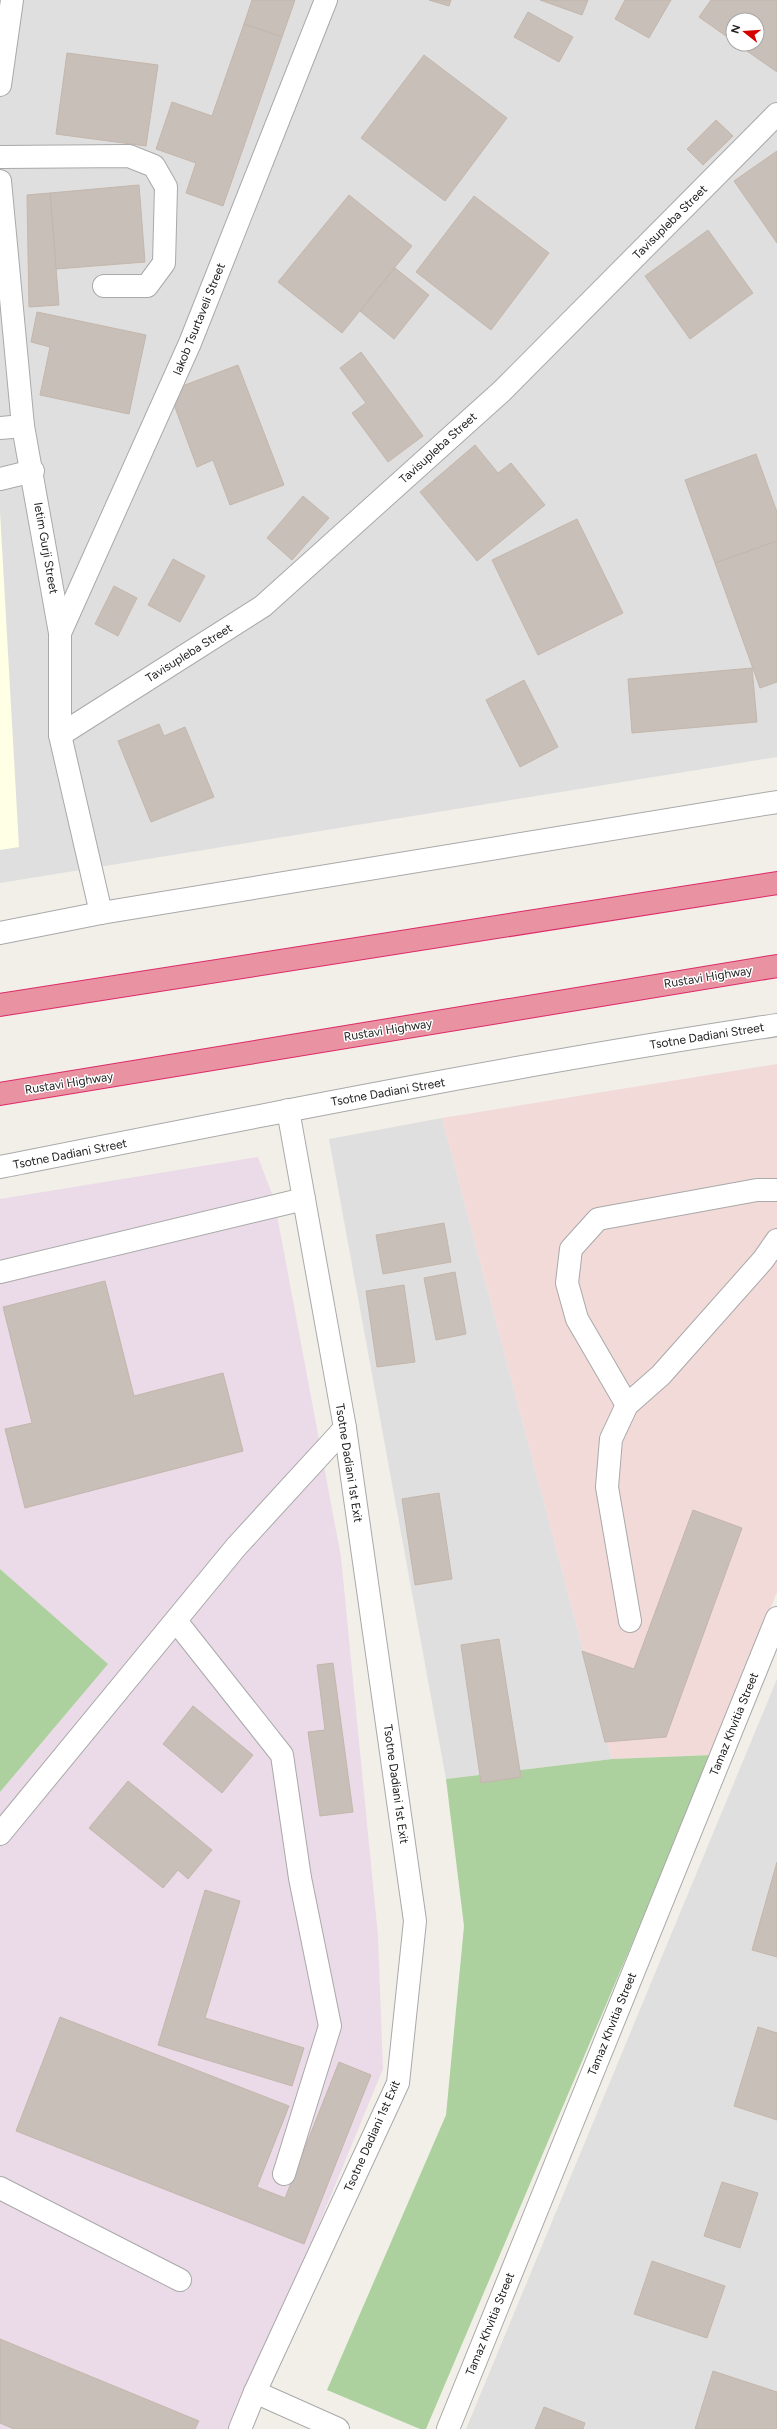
<svg xmlns="http://www.w3.org/2000/svg" width="777" height="2429" font-family="Figtree,sans-serif">
<style>
.residential{fill:#e0dfdf;fill-rule:evenodd}
.commercial{fill:#f2dad9}
.industrial{fill:#ebdbe8}
.education{fill:#ffffe5}
.forest{fill:#add19e}
.building{fill:#c7bfb8;stroke:#c4b6ab}
.lines{fill:none;stroke-linecap:round;stroke-linejoin:round}
.minor-casing{stroke:#a9a9a9;stroke-width:24}
.highway-casing{stroke:#dc2a67;stroke-width:24}
.minor{stroke:#fff;stroke-width:22}
.highway{stroke:#e892a2;stroke-width:22}
.labels{text-anchor:middle;dominant-baseline:central;stroke-width:3;stroke-linejoin:round;paint-order:stroke}
.street-label{font-size:12px;fill:#222;stroke:#fff}
</style>
<rect width="100%" height="100%" fill="#f2efe9"/>
<g class="residential">
<path d="M0,0H777V757L0,883ZM733,20H757V44H733Z"/>
<polygon points="442,1118 612,1759 446,1779 329,1139"/>
<polygon points="777,1679 777,2429 466,2429"/>
</g>
<polygon class="commercial" points="777,1064 777,1592 712,1755 612,1759 442,1118"/>
<polygon class="industrial" points="258,1157 274,1199 341,1557 378,1936 383,2069 282,2314 228,2429 0,2429 0,1792 107,1664 0,1569 0,1199"/>
<polygon class="education" points="0,512 19,847 0,850"/>
<g class="forest">
<polygon points="0,1569 108,1664 0,1792"/>
<polygon points="712,1755 426,2429 420,2429 327,2390 446,2115 464,1926 446,1779 612,1759"/>
</g>
<g class="building">
<polygon points="252,0 295,0 282,37 244,24"/>
<polygon points="429,0 451,0 449,6"/>
<polygon points="540,0 588,0 582,15"/>
<polygon points="625,0 671,0 649,38 615,19"/>
<polygon points="711,0 777,0 777,72 737,44 757,44 757,20 733,20 733,41 699,17"/>
<polygon points="528,12 573,37 559,62 514,37"/>
<polygon points="244,24 282,37 223,206 186,193 196,163 156,149 172,102 212,116"/>
<polygon points="67,53 158,65 146,146 56,134"/>
<polygon points="424,55 507,118 445,201 361,138"/>
<polygon points="716,120 733,136 703,165 687,149"/>
<polygon points="777,151 777,243 734,181"/>
<polygon points="139,185 145,262 56,269 50,193"/>
<polygon points="50,193 59,305 29,307 27,195"/>
<polygon points="349,195 412,246 342,333 278,282"/>
<polygon points="474,196 549,253 491,330 416,272"/>
<polygon points="708,230 753,293 690,339 645,276"/>
<polygon points="395,268 429,295 394,339 360,311"/>
<polygon points="37,312 146,335 129,414 40,395 50,347 31,342"/>
<polygon points="361,352 423,436 388,462 352,413 366,403 340,368"/>
<polygon points="238,365 284,485 230,505 213,460 197,467 169,391"/>
<polygon points="475,445 498,473 511,463 545,505 477,561 420,492"/>
<polygon points="756,454 777,512 777,541 715,563 685,480"/>
<polygon points="303,496 329,518 292,560 267,538"/>
<polygon points="577,519 623,613 538,655 492,560"/>
<polygon points="777,541 777,682 760,688 715,563"/>
<polygon points="173,559 205,576 180,622 148,605"/>
<polygon points="114,586 137,598 118,636 95,624"/>
<polygon points="752,668 757,722 632,733 628,679"/>
<polygon points="524,680 558,747 520,767 486,700"/>
<polygon points="159,724 164,736 185,727 214,797 151,822 118,741"/>
<polygon points="444,1223 451,1262 383,1274 376,1235"/>
<polygon points="455,1272 466,1334 436,1340 424,1278"/>
<polygon points="105,1281 134,1396 223,1373 243,1451 25,1508 5,1429 32,1423 3,1307"/>
<polygon points="404,1285 415,1362 377,1367 366,1291"/>
<polygon points="439,1493 452,1579 415,1585 402,1499"/>
<polygon points="693,1510 742,1528 666,1737 605,1742 582,1651 634,1669"/>
<polygon points="499,1639 521,1777 481,1783 461,1645"/>
<polygon points="333,1663 353,1812 320,1816 308,1732 325,1730 317,1665"/>
<polygon points="193,1706 253,1755 222,1793 163,1744"/>
<polygon points="128,1781 212,1850 188,1879 178,1870 163,1888 89,1828"/>
<polygon points="777,1862 777,1957 752,1950"/>
<polygon points="205,1890 240,1901 205,2018 304,2048 292,2086 158,2045"/>
<polygon points="60,2017 289,2106 257,2187 285,2198 339,2062 371,2075 304,2244 16,2131"/>
<polygon points="758,2027 777,2033 777,2120 734,2106"/>
<polygon points="722,2182 758,2193 740,2248 704,2236"/>
<polygon points="652,2261 725,2286 707,2338 634,2314"/>
<polygon points="0,2339 199,2421 195,2429 14,2429 0,2423"/>
<polygon points="713,2371 777,2392 777,2429 695,2429"/>
<polygon points="544,2407 585,2423 583,2429 535,2429"/>
</g>
<g class="lines">
<defs>
<g id="minor">
<polyline points="0,85 12,0"/>
<polyline points="0,157 129,156 154,166 166,187 164,263 147,286 104,286"/>
<polyline points="0,181 23,426 60,633 60,735 101,913"/>
<polyline points="0,428 23,426"/>
<polyline points="0,479 33,471"/>
<polyline points="60,633 190,343 326,0"/>
<polyline points="60,735 263,606 502,391 777,114"/>
<polyline points="0,933 101,913 777,802"/>
<path d="M0,1167C258,1116 517,1064 777,1025"/>
<polyline points="0,1272 304,1199"/>
<polyline points="627,1405 577,1319 567,1283 571,1249 598,1219 757,1190 777,1190"/>
<polyline points="176,1621 282,1755 300,1878 330,2026 284,2174"/>
<polyline points="630,1621 607,1487 611,1439 627,1405 661,1375 763,1260 777,1240"/>
<polyline points="0,1834 236,1547 345,1428"/>
<polyline points="0,2188 180,2280"/>
<polyline points="255,2392 338,2429"/>
<polyline points="240,2429 255,2392 398,2083 415,1921 345,1428 288,1110"/>
<polyline points="448,2429 777,1618"/>
</g>
<g id="highway">
<polyline points="0,1005 777,883"/>
<polyline points="0,1094 777,966"/>
</g>
</defs>
<use href="#minor" class="minor-casing"/>
<use href="#highway" class="highway-casing"/>
<use href="#minor" class="minor"/>
<use href="#highway" class="highway"/>
</g>
<g class="labels">
<g class="street-label">
<text transform="translate(670 222) rotate(-45)">Tavisupleba Street</text>
<text transform="translate(199 319) rotate(-68)">Iakob Tsurtaveli Street</text>
<text transform="translate(438 448) rotate(-42)">Tavisupleba Street</text>
<text transform="translate(46 548) rotate(80)">Ietim Gurji Street</text>
<text transform="translate(189 653) rotate(-32)">Tavisupleba Street</text>
<text transform="translate(708 977) rotate(-9)">Rustavi Highway</text>
<text transform="translate(388 1030) rotate(-9)">Rustavi Highway</text>
<text transform="translate(707 1036) rotate(-9)">Tsotne Dadiani Street</text>
<text transform="translate(69 1083) rotate(-9)">Rustavi Highway</text>
<text transform="translate(388 1092) rotate(-10)">Tsotne Dadiani Street</text>
<text transform="translate(70 1154) rotate(-11)">Tsotne Dadiani Street</text>
<text transform="translate(349 1463) rotate(81)">Tsotne Dadiani 1st Exit</text>
<text transform="translate(734 1724) rotate(-68)">Tamaz Khvitia Street</text>
<text transform="translate(396 1784) rotate(82)">Tsotne Dadiani 1st Exit</text>
<text transform="translate(612 2024) rotate(-68)">Tamaz Khvitia Street</text>
<text transform="translate(372 2136) rotate(-66)">Tsotne Dadiani 1st Exit</text>
<text transform="translate(490 2324) rotate(-68)">Tamaz Khvitia Street</text>
</g>
</g>
<g transform="translate(745 32) rotate(287)"><circle r="19" fill="#ffffff" stroke="#a7a7a7"/>
<path d="M0-3L7 15L0 10L-7 15Z" fill="#d40000"/>
<text y="-6" font-size="11" font-weight="bold" text-anchor="middle" fill="#222222">N</text>
</g>
</svg>
